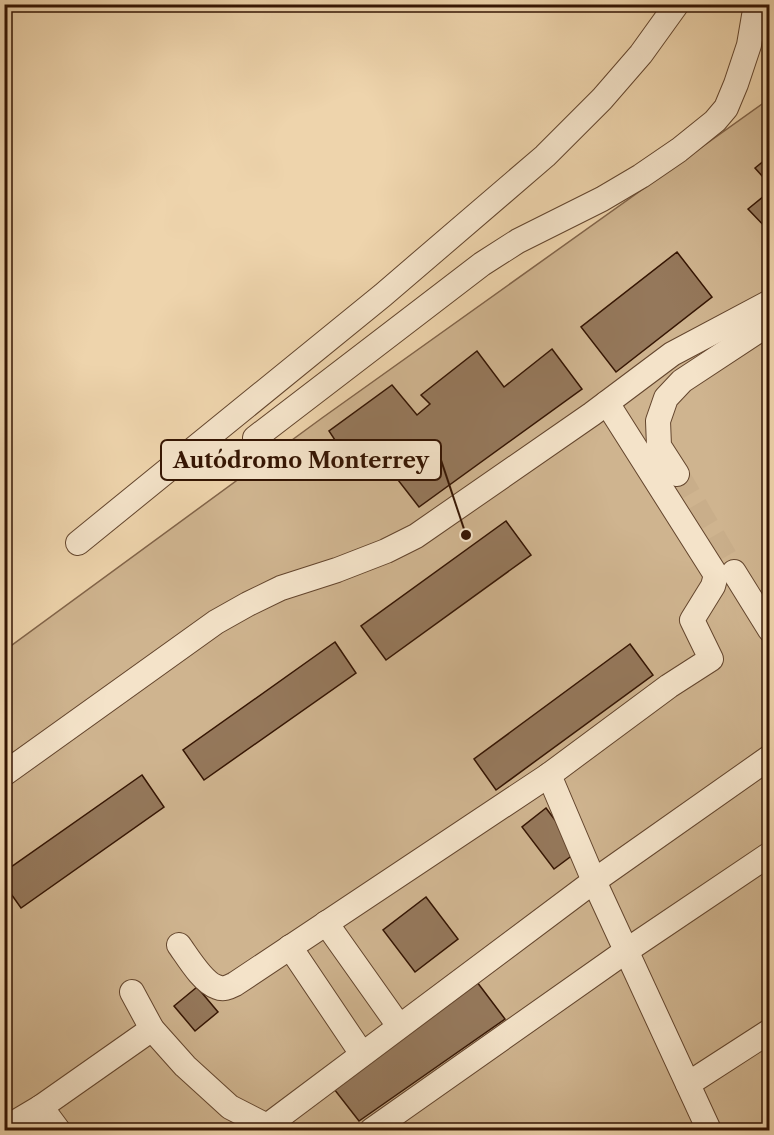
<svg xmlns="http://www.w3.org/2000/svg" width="774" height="1135" font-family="'Libre Caslon Text',serif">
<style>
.green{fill:#cfb48f;stroke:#826449;stroke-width:1.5}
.building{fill:#95785b;stroke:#351503;stroke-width:1.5}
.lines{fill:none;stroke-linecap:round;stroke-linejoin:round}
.minor-tunnel{stroke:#c9ae8a;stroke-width:24;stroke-dasharray:24 12;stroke-linecap:butt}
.minor-casing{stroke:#63452d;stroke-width:26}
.minor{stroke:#f4e3c9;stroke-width:24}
.leader{fill:none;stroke:#351503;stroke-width:2}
.callout-dot{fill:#351503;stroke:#f4e3c9;stroke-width:2}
.callout{fill:#f4e3c9;stroke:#351503;stroke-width:2}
.callout-label{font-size:22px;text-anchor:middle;font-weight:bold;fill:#351503}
</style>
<rect width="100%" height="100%" fill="#eed4ac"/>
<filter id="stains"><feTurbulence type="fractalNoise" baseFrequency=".00333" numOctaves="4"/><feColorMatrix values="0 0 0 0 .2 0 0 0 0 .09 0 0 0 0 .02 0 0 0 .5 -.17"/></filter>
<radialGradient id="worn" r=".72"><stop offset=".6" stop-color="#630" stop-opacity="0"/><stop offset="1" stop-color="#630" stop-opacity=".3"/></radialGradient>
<polygon class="green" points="769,99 769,1130 5,1130 4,651 322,418"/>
<g class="building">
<polygon points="770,156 770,185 755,168"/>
<polygon points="770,191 770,232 748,209"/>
<polygon points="677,252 712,297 616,372 581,327"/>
<polygon points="552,349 582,389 419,507 374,449 352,466 329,431 392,385 417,415 430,404 421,395 477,351 504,387"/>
<polygon points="506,521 531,555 386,660 361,626"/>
<polygon points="335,642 356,673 204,780 183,750"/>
<polygon points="630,644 653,675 496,790 474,759"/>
<polygon points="142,775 164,807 21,908 4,884 4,872"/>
<polygon points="546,808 578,851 554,869 522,827"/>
<polygon points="426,897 458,939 415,972 383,930"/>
<polygon points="477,982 505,1019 359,1121 334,1089"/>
<polygon points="197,987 218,1012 195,1031 174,1006"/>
</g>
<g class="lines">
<polyline class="minor-tunnel" points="677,474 734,572"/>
<defs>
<g id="minor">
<polyline points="255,438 482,264 518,241 602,199 641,176 679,150 715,121 726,108 736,84 749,45 756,4"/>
<polyline points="677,474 659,446 658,421 666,398 682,381 770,323"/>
<polyline points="78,543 383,295 545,156 602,99 641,54 677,4"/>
<polyline points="734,572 770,630"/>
<polyline points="4,774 216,622 248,604 281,588 337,570 386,551 416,536 592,414 672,354 770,302"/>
<polyline points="549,775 594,881 709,1130"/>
<polyline points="326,923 399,1026"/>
<path d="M179,945C187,956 203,983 217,987C224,990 229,987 235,984L549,775L669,686L711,659L692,620L713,586L716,575L607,403"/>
<polyline points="290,947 362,1054"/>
<polyline points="132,992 152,1029 185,1066 230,1107 267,1126 271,1130"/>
<polyline points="688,1084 770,1031"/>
<polyline points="41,1107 58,1130"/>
<polyline points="267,1126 594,881 770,757"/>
<polyline points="4,1129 41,1107 152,1029"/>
<polyline points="372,1130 626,951 770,854"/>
</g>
</defs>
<use href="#minor" class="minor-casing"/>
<use href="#minor" class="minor"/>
</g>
<path class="leader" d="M466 535L441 460"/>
<circle class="callout-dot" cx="466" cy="535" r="6"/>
<rect class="callout" x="161" y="440" width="280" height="40" rx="6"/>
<g class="callout-label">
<text x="301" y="468">Autódromo Monterrey</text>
</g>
<rect width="774" height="1135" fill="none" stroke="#eed4ac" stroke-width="24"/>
<rect x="6" y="6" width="762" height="1123" fill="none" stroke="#351503" stroke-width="3"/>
<rect x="12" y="12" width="750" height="1111" fill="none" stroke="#351503" stroke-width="1.5"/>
<rect width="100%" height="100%" filter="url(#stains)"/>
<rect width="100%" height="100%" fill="url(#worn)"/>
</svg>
